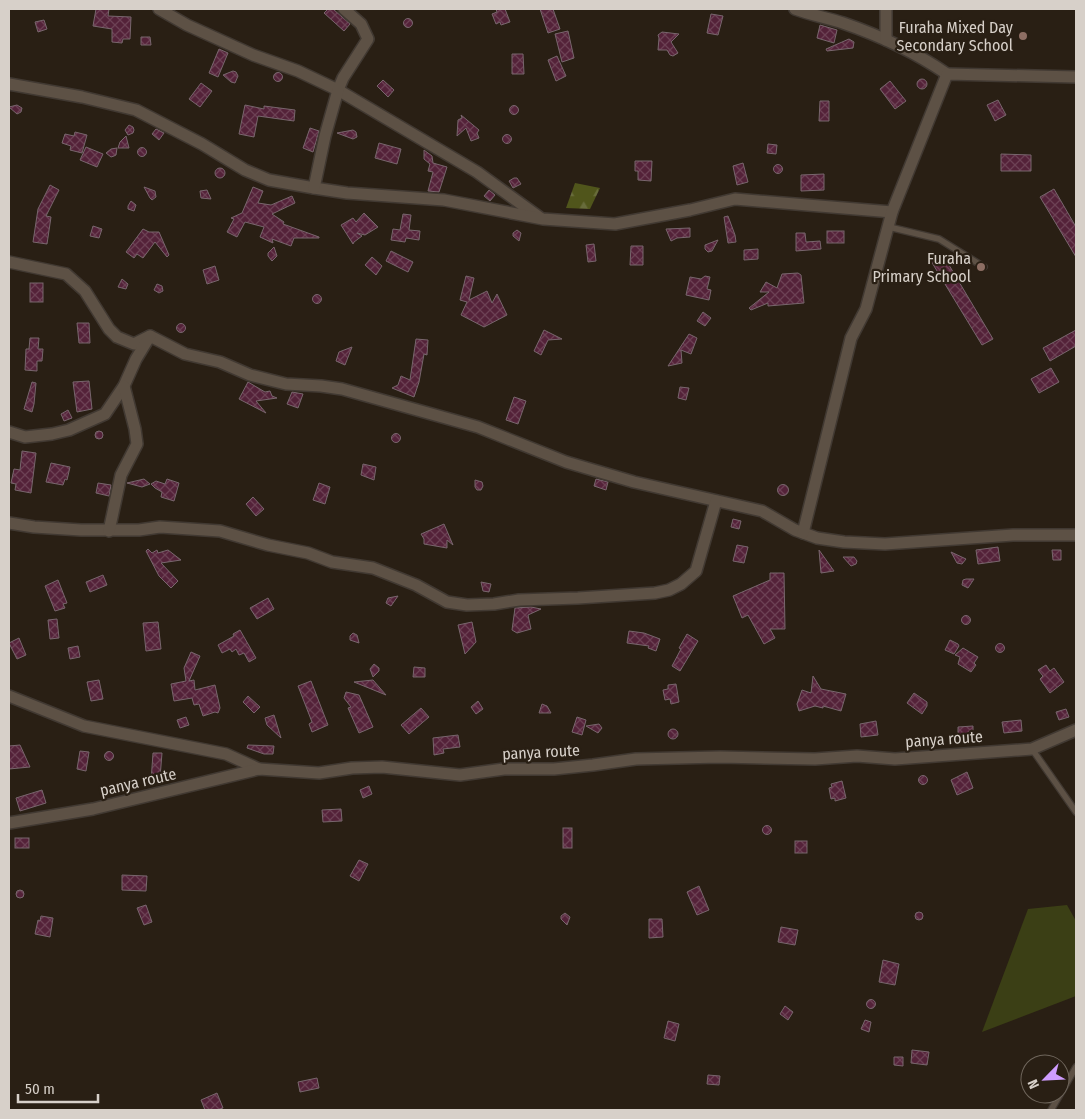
<svg xmlns="http://www.w3.org/2000/svg" width="1085" height="1119" font-family="'Fira Sans Condensed',sans-serif">
<style>
.grass{fill:#3b3f15}
.forest{fill:url(#forest-firs)}
.building{fill:url(#building-cross-hatch);stroke:#78666d}
.lines{fill:none;stroke-linecap:round;stroke-linejoin:round}
.service-casing{stroke:#413932;stroke-width:8}
.minor-casing{stroke:#413932;stroke-width:14}
.service{stroke:#5d5145;stroke-width:5.5}
.minor{stroke:#5d5145;stroke-width:11}
.education-dot{fill:#8d6e63;stroke:#291f14;stroke-width:2}
.labels{text-anchor:middle;dominant-baseline:central;stroke-width:4.5;stroke-linejoin:round;paint-order:stroke}
.poi-label{font-size:16px;fill:#d7d0c9;stroke:#291f14;text-anchor:end}
.street-label{font-size:16px;fill:#d7d0c9;stroke:#291f14}
</style>
<defs>
<pattern id="forest-firs" width="22" height="20" patternUnits="userSpaceOnUse" patternTransform="scale(1.25)"><rect width="22" height="20" fill="#50551b"/><path d="M5 1l3.5 6h-7zM16 11l3.5 6h-7z" fill="#686c3b"/></pattern>
<pattern id="building-cross-hatch" width="8" height="8" patternUnits="userSpaceOnUse" patternTransform="scale(1.25)"><rect width="8" height="8" fill="#542239"/><path d="M0 0l8 8M0 8l8-8" fill="none" stroke="#6c4154"/></pattern>
</defs>
<rect width="100%" height="100%" fill="#291f14"/>
<polygon class="grass" points="1067,905 1076,921 1076,996 982,1032 1028,909"/>
<polygon class="forest" points="575,183 600,188 590,209 566,208"/>
<g class="building">
<polygon points="96,9 109,9 108,16 131,17 130,39 123,39 122,43 112,42 112,29 93,26"/>
<polygon points="328,9 333,9 350,24 344,31 324,13"/>
<polygon points="496,9 505,9 510,22 501,25 500,22 496,24 492,14 497,12"/>
<polygon points="540,9 553,9 560,29 548,33"/>
<polygon points="711,14 723,16 718,35 707,33"/>
<circle cx="408" cy="23" r="4.5"/>
<polygon points="44,20 47,29 38,32 35,22"/>
<polygon points="820,25 837,30 834,43 817,38"/>
<polygon points="568,31 574,58 562,62 555,34"/>
<polygon points="662,32 679,34 671,42 678,53 673,56 670,55 667,50 658,50 659,38 658,35"/>
<polygon points="141,37 150,37 151,45 141,45"/>
<polygon points="849,39 854,42 853,48 827,51 826,49"/>
<polygon points="219,49 228,53 218,77 209,73"/>
<polygon points="512,54 523,54 524,74 512,74"/>
<polygon points="557,56 566,76 556,81 548,60"/>
<polygon points="233,71 236,72 238,76 235,83 231,82 223,75"/>
<circle cx="278" cy="77" r="4.5"/>
<circle cx="922" cy="84" r="5"/>
<polygon points="383,80 394,90 388,97 377,86"/>
<polygon points="890,81 906,101 895,109 880,89"/>
<polygon points="201,83 212,91 200,107 189,99"/>
<polygon points="998,100 1006,115 995,121 987,105"/>
<polygon points="820,101 829,101 829,121 819,121"/>
<polygon points="17,105 22,108 21,112 17,114 9,107"/>
<polygon points="245,105 264,109 264,106 295,110 294,121 258,116 254,137 239,134"/>
<circle cx="514" cy="110" r="4.5"/>
<polygon points="461,115 479,130 477,133 479,138 471,141 466,128 457,136 458,120 462,118"/>
<polygon points="129,125 133,127 134,130 133,133 128,135 125,130"/>
<polygon points="310,128 319,131 313,152 303,148"/>
<polygon points="156,129 164,133 159,140 152,134"/>
<polygon points="353,130 356,132 357,137 353,139 337,133"/>
<polygon points="75,132 87,135 82,153 70,150 71,146 62,143 65,134 74,136"/>
<circle cx="507" cy="139" r="4.5"/>
<polygon points="126,136 129,148 118,148 120,142"/>
<polygon points="379,143 401,149 397,164 375,158"/>
<polygon points="768,144 777,145 776,154 767,153"/>
<polygon points="86,147 103,154 97,167 80,160"/>
<circle cx="142" cy="152" r="4.5"/>
<polygon points="117,148 116,155 114,156 111,157 106,153 111,149"/>
<polygon points="424,150 432,156 433,163 447,167 439,192 428,191 433,172 428,171 430,164 424,159"/>
<polygon points="1001,154 1031,155 1031,171 1001,171"/>
<polygon points="635,161 652,161 651,181 638,180 638,171 635,171"/>
<polygon points="743,163 748,182 737,185 733,166"/>
<circle cx="778" cy="169" r="4.5"/>
<circle cx="220" cy="173" r="5"/>
<polygon points="824,174 824,190 801,191 801,175"/>
<polygon points="514,178 517,178 521,184 513,188 509,181"/>
<polygon points="50,185 59,190 46,216 51,217 47,244 33,242 38,209"/>
<polygon points="144,187 155,191 156,197 152,200 150,198"/>
<polygon points="253,187 263,191 258,203 271,205 292,196 295,203 272,214 284,222 283,224 319,237 319,238 294,238 291,246 272,239 273,243 260,237 264,227 245,222 237,237 227,232 234,219 231,218 242,213"/>
<polygon points="1054,189 1076,227 1076,257 1040,197"/>
<polygon points="207,190 211,199 201,198 200,191"/>
<polygon points="489,190 495,195 490,201 484,196"/>
<polygon points="131,201 136,205 134,211 128,209 128,206"/>
<polygon points="364,213 378,227 365,235 357,233 362,236 354,242 353,244 341,225 353,218 356,222"/>
<polygon points="403,214 411,215 409,230 420,231 419,240 406,238 405,242 391,240 393,229 400,230"/>
<polygon points="728,216 735,235 736,242 728,243 724,217"/>
<polygon points="93,226 102,229 99,238 90,236"/>
<polygon points="690,228 690,237 677,238 671,241 666,229"/>
<polygon points="143,229 149,232 159,232 169,255 167,257 155,242 143,258 137,254 134,258 126,252"/>
<polygon points="517,230 521,233 519,241 513,236 513,233"/>
<rect x="827" y="231" width="17" height="12"/>
<polygon points="796,233 805,233 806,242 820,241 821,249 796,251"/>
<polygon points="718,240 712,251 708,252 705,249 705,245"/>
<polygon points="594,244 596,261 588,262 586,245"/>
<polygon points="631,246 643,246 643,265 630,265"/>
<polygon points="274,247 277,256 272,261 268,256 268,253"/>
<polygon points="758,249 758,259 744,260 744,250"/>
<polygon points="391,251 413,262 408,272 386,261"/>
<polygon points="943,255 993,339 982,345 931,261"/>
<polygon points="372,257 382,266 376,275 365,265"/>
<polygon points="215,266 219,280 207,284 203,270"/>
<polygon points="798,273 801,275 804,303 768,306 768,303 751,310 749,308 769,292 760,292 766,282 777,288 782,274"/>
<polygon points="466,276 474,278 469,300 487,291 492,303 497,294 507,315 484,327 461,315 467,302 460,300"/>
<polygon points="705,276 710,277 707,289 711,290 709,300 686,295 690,277 701,279"/>
<polygon points="122,279 128,284 126,289 118,287"/>
<rect x="30" y="283" width="13" height="19"/>
<polygon points="157,284 162,286 163,291 159,293 154,290"/>
<circle cx="317" cy="299" r="4.5"/>
<polygon points="703,312 711,318 705,326 697,321"/>
<polygon points="77,323 89,323 90,343 79,343"/>
<circle cx="181" cy="328" r="4.5"/>
<polygon points="544,330 562,339 548,340 541,355 534,351"/>
<polygon points="1076,330 1076,346 1050,361 1043,348"/>
<polygon points="689,334 697,338 691,354 681,350 682,363 668,366"/>
<polygon points="30,338 39,338 38,349 43,349 42,361 37,361 37,371 25,370 26,349 29,349"/>
<polygon points="416,339 428,340 427,355 424,354 419,382 414,397 392,388 398,385 401,376 410,380"/>
<polygon points="352,347 345,365 336,361 339,352"/>
<polygon points="1051,368 1059,382 1039,393 1031,379"/>
<polygon points="89,381 92,409 77,412 73,382"/>
<polygon points="32,382 36,383 34,404 32,412 24,409"/>
<polygon points="248,382 265,392 270,391 272,396 277,398 256,401 266,413 239,399"/>
<polygon points="680,387 689,388 686,400 678,398"/>
<polygon points="292,392 303,394 298,408 287,404"/>
<polygon points="514,397 526,401 518,424 506,420"/>
<polygon points="68,410 72,418 64,421 61,414"/>
<circle cx="99" cy="435" r="4"/>
<circle cx="396" cy="438" r="4.5"/>
<polygon points="22,451 36,453 31,493 15,490 16,484 11,483 14,469 20,470"/>
<polygon points="51,463 70,467 67,480 65,479 63,485 46,482"/>
<polygon points="363,464 376,467 374,480 361,475"/>
<polygon points="144,479 150,484 142,487 127,483"/>
<polygon points="167,479 179,483 174,501 161,497 162,492 155,488 151,484 156,481 165,484"/>
<polygon points="596,479 608,482 606,490 594,486"/>
<polygon points="475,480 482,482 483,486 481,490 477,490 475,487"/>
<polygon points="98,483 111,485 109,496 96,493"/>
<polygon points="319,483 330,487 325,504 313,500"/>
<circle cx="783" cy="490" r="5.5"/>
<polygon points="253,497 264,509 256,516 246,504"/>
<polygon points="733,519 741,521 739,529 731,527"/>
<polygon points="444,524 453,545 447,540 447,548 424,544 424,539 421,534"/>
<polygon points="737,545 748,547 744,563 733,561"/>
<polygon points="998,547 1000,561 978,564 976,550"/>
<polygon points="148,549 152,553 157,550 158,553 168,550 181,560 161,563 178,581 171,588 159,576 146,551"/>
<polygon points="819,550 834,571 821,573"/>
<polygon points="1052,550 1061,550 1061,560 1053,560"/>
<polygon points="951,552 966,559 962,564 957,563"/>
<polygon points="843,557 854,557 857,561 856,564 851,566"/>
<polygon points="770,573 784,573 785,629 770,629 775,638 764,644 748,615 742,618 733,596 770,580"/>
<polygon points="103,575 107,585 90,592 86,582"/>
<polygon points="966,579 974,579 968,588 962,585 963,580"/>
<polygon points="58,580 67,603 63,604 65,608 55,611 45,586"/>
<polygon points="481,582 491,584 489,592 483,591"/>
<polygon points="398,596 391,606 386,603 388,598"/>
<polygon points="268,598 274,609 257,619 250,608"/>
<polygon points="531,607 541,609 528,615 531,629 517,633 512,630 515,608"/>
<circle cx="966" cy="620" r="4.5"/>
<polygon points="57,619 59,638 50,639 48,620"/>
<polygon points="158,622 161,649 146,651 143,623"/>
<polygon points="472,622 476,642 465,654 458,625"/>
<polygon points="240,630 256,658 249,662 244,653 239,655 236,649 232,652 230,649 222,653 218,645 234,636 233,634"/>
<polygon points="629,631 644,633 660,639 656,651 648,648 649,646 627,643"/>
<polygon points="353,633 357,635 359,643 350,640 350,636"/>
<polygon points="687,634 698,641 680,671 672,666 681,649 679,648"/>
<polygon points="19,638 26,655 17,659 9,643"/>
<polygon points="950,640 958,644 959,646 954,654 945,650"/>
<circle cx="1000" cy="648" r="4.5"/>
<polygon points="78,646 80,657 70,659 68,648"/>
<polygon points="963,648 978,657 974,663 976,665 971,672 958,664 960,657 955,655"/>
<polygon points="191,652 200,656 189,681 194,680 195,690 215,685 220,708 218,713 215,712 203,716 199,704 194,705 192,698 174,701 171,684 186,681 184,668"/>
<polygon points="374,664 379,668 379,671 373,677 370,669"/>
<polygon points="1046,665 1050,671 1054,668 1064,682 1050,693 1040,679 1043,676 1038,670"/>
<polygon points="414,667 425,668 425,677 413,677"/>
<polygon points="813,676 821,689 846,694 841,711 823,706 823,708 815,706 799,711 797,704 802,690 811,693"/>
<polygon points="99,680 103,699 91,701 87,682"/>
<polygon points="373,680 386,695 354,682"/>
<polygon points="311,681 328,725 312,732 309,724 312,722 298,686"/>
<polygon points="676,684 679,702 671,704 670,699 665,700 663,690 668,689 668,685"/>
<polygon points="346,692 359,695 373,727 359,733 348,708 351,707 344,698"/>
<polygon points="914,693 927,702 927,706 922,714 907,703"/>
<polygon points="248,696 260,707 254,713 243,702"/>
<polygon points="478,701 483,709 476,714 471,707"/>
<polygon points="542,704 547,706 551,713 539,713"/>
<polygon points="421,708 429,717 409,734 401,725"/>
<polygon points="1066,709 1069,717 1059,720 1056,712"/>
<polygon points="274,715 281,738 267,725 265,718"/>
<polygon points="186,717 189,725 180,728 177,720"/>
<polygon points="577,717 586,720 582,735 572,732"/>
<polygon points="1021,720 1022,731 1004,733 1002,722"/>
<polygon points="876,721 878,735 861,737 860,724"/>
<polygon points="599,724 602,728 598,733 586,726"/>
<polygon points="973,726 973,739 958,739 958,727"/>
<circle cx="673" cy="734" r="5"/>
<polygon points="458,735 460,747 443,749 444,753 434,755 433,738"/>
<polygon points="20,745 30,767 9,769 9,746"/>
<polygon points="248,745 274,746 273,754 264,754 247,748"/>
<polygon points="80,751 89,752 86,771 77,769"/>
<circle cx="109" cy="756" r="4.5"/>
<polygon points="153,753 162,753 160,778 151,782"/>
<polygon points="967,772 973,788 957,795 951,780"/>
<circle cx="923" cy="780" r="4.5"/>
<polygon points="842,781 846,798 835,801 835,798 831,799 829,788 832,787 831,784"/>
<polygon points="369,786 372,794 363,798 360,790"/>
<polygon points="42,790 46,803 20,811 16,798"/>
<polygon points="341,809 342,821 323,822 322,810"/>
<circle cx="767" cy="830" r="4.5"/>
<rect x="563" y="828" width="9" height="20"/>
<rect x="15" y="838" width="14" height="10"/>
<rect x="795" y="841" width="12" height="12"/>
<polygon points="359,860 368,864 359,881 350,876"/>
<polygon points="122,875 147,876 146,891 122,890"/>
<polygon points="699,886 709,910 697,915 687,892"/>
<circle cx="20" cy="894" r="4"/>
<polygon points="146,905 152,922 144,925 137,908"/>
<circle cx="919" cy="916" r="4"/>
<polygon points="565,913 570,917 567,925 561,919 561,916"/>
<polygon points="41,916 53,918 50,937 35,934 38,920 40,921"/>
<polygon points="649,919 662,919 663,937 649,938"/>
<polygon points="781,927 798,930 795,945 778,942"/>
<polygon points="883,960 899,964 895,985 879,982"/>
<circle cx="871" cy="1004" r="4.5"/>
<polygon points="785,1006 793,1012 788,1020 780,1014"/>
<polygon points="865,1020 871,1022 869,1032 861,1029"/>
<polygon points="668,1021 679,1024 675,1041 664,1038"/>
<polygon points="912,1050 929,1052 927,1065 911,1063"/>
<polygon points="894,1057 903,1057 903,1066 894,1065"/>
<polygon points="708,1075 720,1076 719,1085 707,1084"/>
<polygon points="317,1078 319,1088 300,1092 298,1082"/>
<polygon points="217,1093 223,1108 217,1110 205,1110 201,1100"/>
</g>
<g class="lines">
<defs>
<g id="service">
<polyline points="889,227 939,239 984,267"/>
<polyline points="1032,749 1076,812"/>
<polyline points="1051,1110 1076,1067"/>
</g>
<g id="minor">
<polyline points="159,9 187,25 253,55 298,71 338,90 477,172 539,217"/>
<path d="M795,9C811,15 828,18 843,23C881,36 915,52 947,74"/>
<polyline points="886,9 886,40"/>
<polyline points="9,84 82,97 136,110 202,144 245,170 269,180 314,188 347,193 444,200 543,219 615,224 690,210 735,199 892,212"/>
<polyline points="314,188 325,136 338,90 343,78 368,39 361,24 344,9"/>
<polyline points="9,262 66,274 85,291 109,329 117,337 134,344 150,336 185,354 220,362 250,375 286,384 321,386 342,389 478,427 566,462 634,482 762,511 795,530 817,538 844,542 885,544 1013,535 1076,535"/>
<polyline points="9,432 25,437 52,434 69,430 105,414 124,386 136,359 150,336"/>
<polyline points="9,523 34,527 81,530 139,530 160,527 220,531 268,545 308,553 332,562 373,568 416,585 447,602 467,605 494,604 519,600 578,598 655,593 669,590 681,584 696,571 716,501"/>
<polyline points="109,531 121,475 137,444 135,429 124,386"/>
<polyline points="803,533 851,338 866,309 892,212 947,74 1076,77"/>
<polyline points="9,696 84,726 226,754 259,769"/>
<polyline points="9,823 93,809 259,769 319,773 352,768 382,767 460,775 504,769 554,769 593,765 636,759 720,757 815,759 857,756 895,759 1032,749 1076,730"/>
</g>
</defs>
<use href="#service" class="service-casing"/>
<use href="#minor" class="minor-casing"/>
<use href="#service" class="service"/>
<use href="#minor" class="minor"/>
</g>
<g class="education-dot">
<circle cx="1023" cy="36" r="5"/>
<circle cx="981" cy="267" r="5"/>
</g>
<g class="labels">
<g class="poi-label">
<text x="1013" y="27">Furaha Mixed Day<tspan x="1013" dy="18">Secondary School</tspan></text>
<text x="971" y="258">Furaha<tspan x="971" dy="18">Primary School</tspan></text>
</g>
<g class="street-label">
<text transform="translate(944 739) rotate(-4)">panya route</text>
<text transform="translate(541 752) rotate(-3)">panya route</text>
<text transform="translate(138 782) rotate(-13)">panya route</text>
</g>
</g>
<rect width="1085" height="1119" fill="none" stroke="#d7d0c9" stroke-width="20"/>
<g transform="translate(1045 1079) rotate(246)"><circle r="24" fill="#291f14" stroke="#6f665c"/>
<path d="M0-4L9 19L0 12L-9 19Z" fill="#cf9dff"/>
<text y="-8" font-size="14" font-weight="bold" text-anchor="middle" fill="#d7d0c9">N</text>
</g>
<path d="M18 1094v8h80v-8" fill="none" stroke="#d7d0c9" stroke-width="2.5"/>
<text x="25" y="1094" font-size="15" fill="#d7d0c9" stroke="#291f14" stroke-width="4" paint-order="stroke">50 m</text>
</svg>
